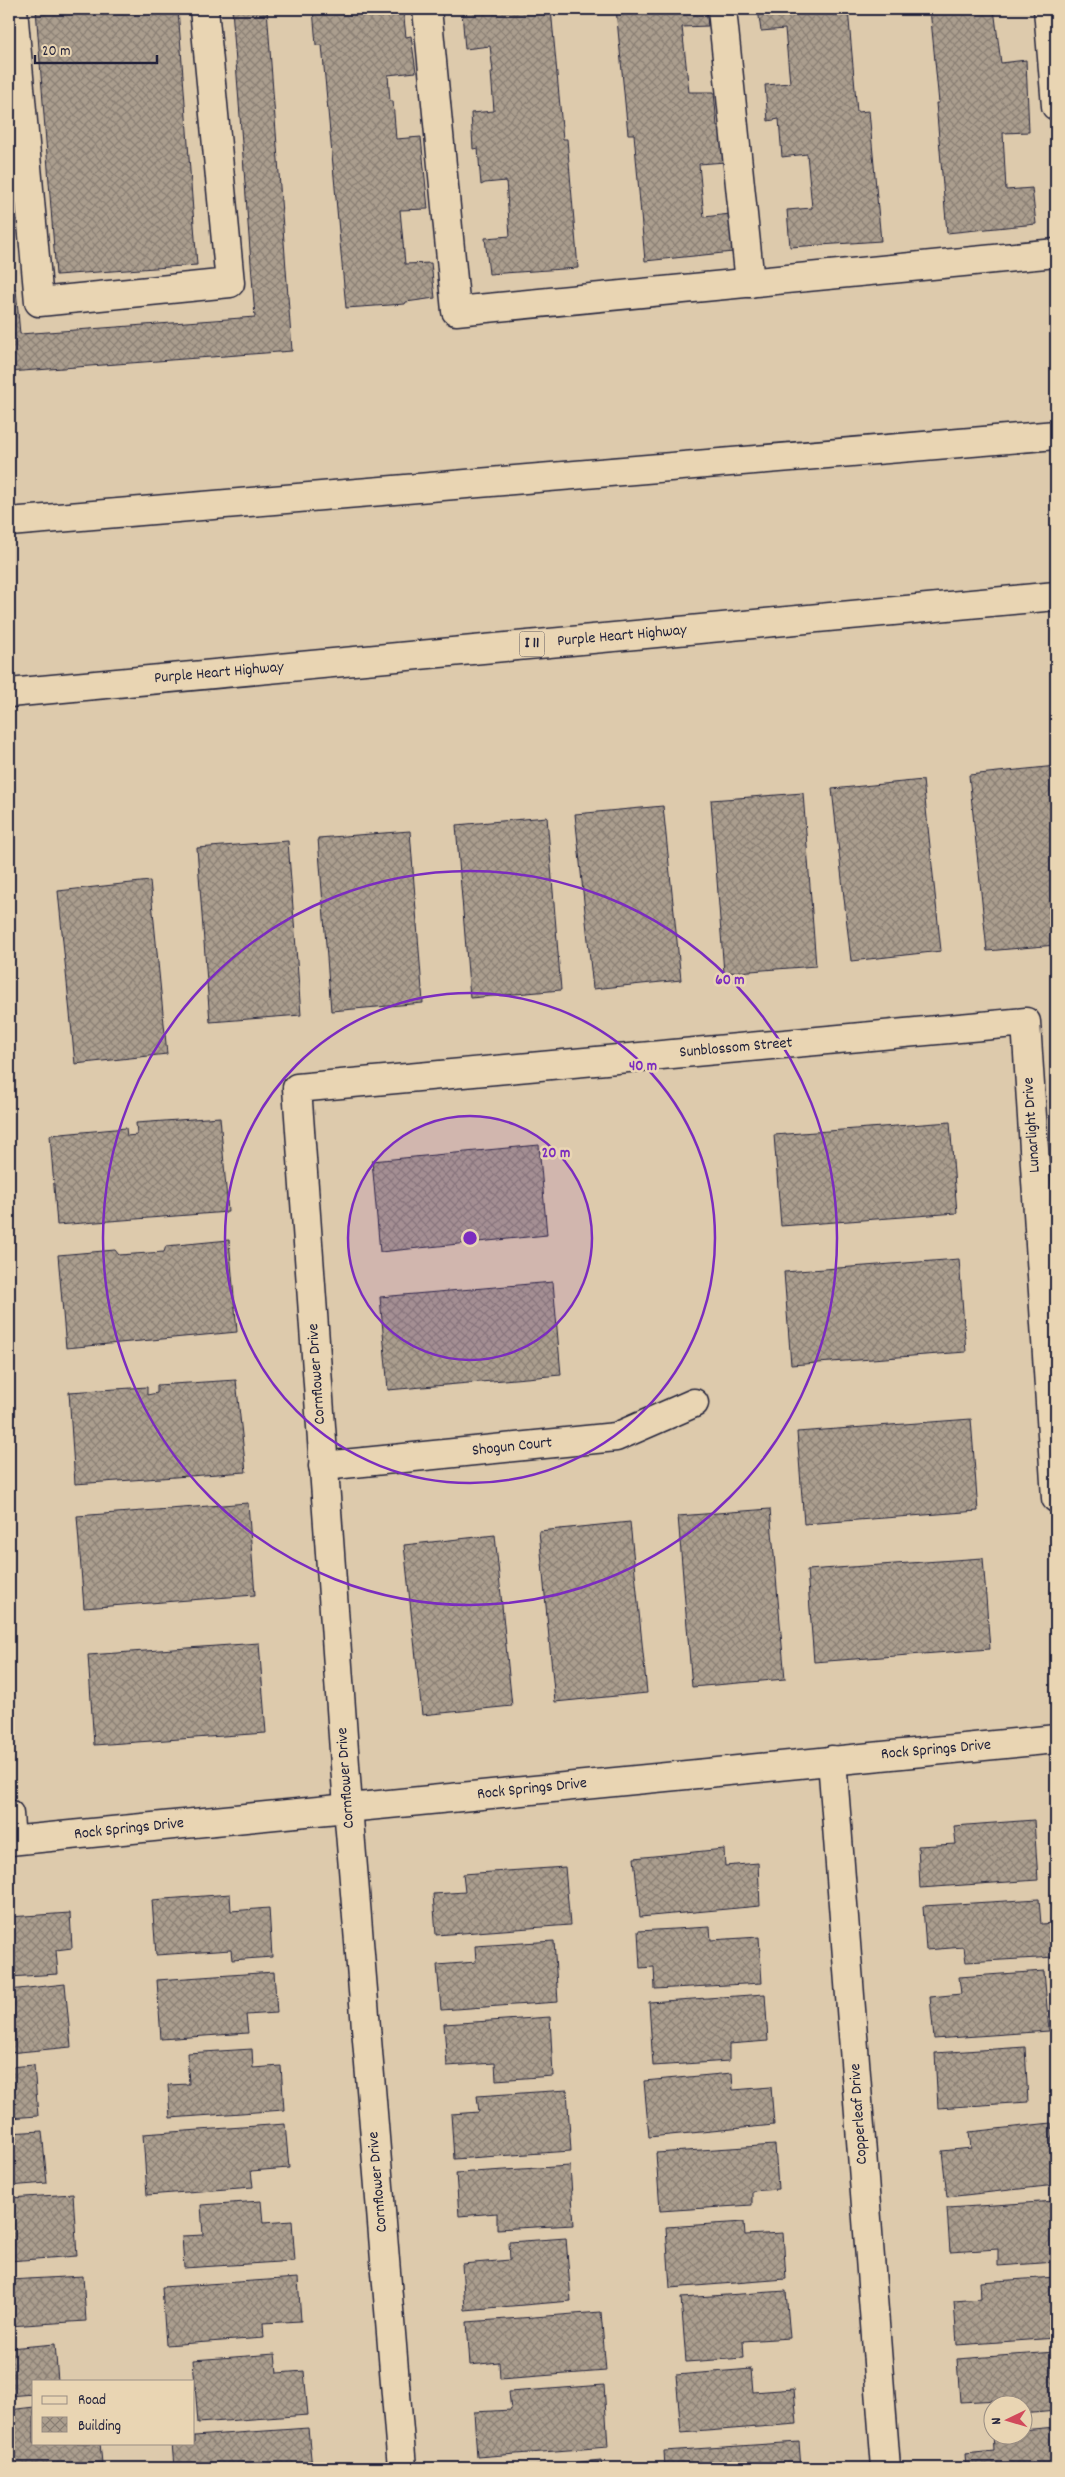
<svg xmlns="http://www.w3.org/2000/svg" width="1065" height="2477" font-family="Dekko,sans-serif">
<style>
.building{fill:url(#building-cross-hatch);stroke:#22223b}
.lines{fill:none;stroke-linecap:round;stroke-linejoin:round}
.minor-casing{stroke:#22223b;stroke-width:31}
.highway-casing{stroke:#22223b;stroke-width:31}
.minor{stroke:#e9d5b3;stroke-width:28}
.highway{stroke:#e9d5b3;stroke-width:28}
.ring{fill:none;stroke:#7b2cbf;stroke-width:2.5}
.labels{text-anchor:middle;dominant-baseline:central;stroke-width:5;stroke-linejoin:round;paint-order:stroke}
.shield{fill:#e9d5b3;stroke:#5e585f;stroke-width:1}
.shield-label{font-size:15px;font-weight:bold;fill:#22223b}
.street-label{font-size:16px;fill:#22223b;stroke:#e9d5b3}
.centre{fill:#7b2cbf;stroke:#e9d5b3;stroke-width:2.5}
.ring-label{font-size:15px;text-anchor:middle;font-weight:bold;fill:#7b2cbf;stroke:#e9d5b3;stroke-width:5;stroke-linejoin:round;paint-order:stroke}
</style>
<defs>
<pattern id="building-cross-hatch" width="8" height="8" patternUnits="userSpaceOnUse" patternTransform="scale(1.25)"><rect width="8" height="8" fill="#ab9e8e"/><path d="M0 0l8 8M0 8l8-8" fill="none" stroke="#8b8075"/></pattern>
</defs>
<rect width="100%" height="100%" fill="#ddcaac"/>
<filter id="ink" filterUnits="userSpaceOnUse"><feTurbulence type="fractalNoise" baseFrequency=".02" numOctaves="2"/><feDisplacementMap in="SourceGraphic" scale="10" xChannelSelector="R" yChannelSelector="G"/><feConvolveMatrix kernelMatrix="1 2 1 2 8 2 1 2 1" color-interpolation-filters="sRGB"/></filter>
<g filter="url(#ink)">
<g class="building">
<polygon points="36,9 178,9 197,265 56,275"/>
<polygon points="232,9 267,9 292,351 9,372 9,290 16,289 20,334 255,317"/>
<polygon points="313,9 403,9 406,37 411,36 416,72 388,75 390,101 393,101 396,139 421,137 428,209 400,210 405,264 431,263 435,298 406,302 405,304 346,308 322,45 316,45"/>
<polygon points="467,9 551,9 563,139 567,139 578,268 489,274 485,238 510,236 506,181 485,183 481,185 478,148 473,149 471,113 494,111 491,72 493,72 490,46 465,49 462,12 468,12"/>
<polygon points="616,9 706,9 708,26 682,27 689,92 714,92 717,126 722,125 726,162 699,164 704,217 730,214 733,252 645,261 634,134 628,134"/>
<polygon points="758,9 848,9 857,112 869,111 881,241 790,247 787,210 812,208 807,154 782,157 779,119 768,121 765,85 790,83 785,29 761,31"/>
<polygon points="930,9 994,9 1001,63 1026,60 1029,132 1003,133 1006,190 1032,188 1036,224 947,233 936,103 939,103"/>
<polygon points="1056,766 1056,945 987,951 969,775"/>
<polygon points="923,780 941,951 851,961 832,789"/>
<polygon points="803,793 816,966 724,973 711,800"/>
<polygon points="663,806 681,980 593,989 575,814"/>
<polygon points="547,817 561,990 470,998 456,825"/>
<polygon points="410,831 423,1003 331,1011 318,838"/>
<polygon points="288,841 301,1015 210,1022 197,848"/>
<polygon points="150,881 167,1054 75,1064 58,891"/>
<polygon points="220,1117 228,1212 57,1225 50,1135 126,1128 127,1136 137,1135 136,1123"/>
<polygon points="950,1122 957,1213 781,1226 774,1135"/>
<polygon points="539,1145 547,1235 380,1252 372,1161"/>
<polygon points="229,1240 237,1332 66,1348 58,1255 115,1250 119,1255 164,1252 166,1246"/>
<polygon points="959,1259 966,1352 791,1365 784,1272"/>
<polygon points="553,1282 561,1375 388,1390 380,1297"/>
<polygon points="236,1380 246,1472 75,1484 69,1392 147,1387 147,1395 157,1393 157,1385"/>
<polygon points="971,1419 978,1511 804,1524 797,1432"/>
<polygon points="248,1503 255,1595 84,1608 77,1516"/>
<polygon points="770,1509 785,1679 692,1687 678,1516"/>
<polygon points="630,1522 647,1693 555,1702 539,1531"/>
<polygon points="495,1535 512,1706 422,1715 404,1545"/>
<polygon points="983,1558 990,1649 814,1662 807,1570"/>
<polygon points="259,1643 266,1733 94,1745 88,1655"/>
<polygon points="1034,1820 1038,1880 920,1888 918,1846 956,1844 954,1826"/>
<polygon points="724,1849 725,1866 758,1863 760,1906 640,1917 634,1858"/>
<polygon points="565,1867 570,1925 436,1935 433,1894 465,1892 463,1874"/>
<polygon points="230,1894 231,1911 269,1908 272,1957 232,1960 231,1950 156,1955 152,1900"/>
<polygon points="1039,1899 1041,1924 1056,1923 1056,1957 966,1962 964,1947 926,1950 923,1906"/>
<polygon points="70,1913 72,1948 56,1950 58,1974 9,1977 9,1917"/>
<polygon points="710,1927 711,1940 759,1937 762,1983 655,1989 654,1967 640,1968 638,1931"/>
<polygon points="554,1941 558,2002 441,2010 437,1965 476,1962 475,1946"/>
<polygon points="1044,1971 1049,2031 934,2039 930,1997 961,1994 959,1977"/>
<polygon points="274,1972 277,2013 246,2015 248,2033 161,2039 157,1980"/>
<polygon points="65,1984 71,2047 9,2053 9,1990"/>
<polygon points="765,1994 768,2041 729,2044 729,2061 653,2066 649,2002"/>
<polygon points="550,2017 553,2076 496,2080 495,2063 447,2066 444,2024"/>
<polygon points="1025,2047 1028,2102 938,2108 935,2053"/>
<polygon points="252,2049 253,2068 281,2066 284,2110 170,2118 168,2085 189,2084 187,2053"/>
<polygon points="34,2065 38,2116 9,2118 9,2067"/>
<polygon points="732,2073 733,2090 771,2087 774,2125 649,2137 644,2081"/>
<polygon points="567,2090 571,2151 454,2159 451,2114 479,2112 477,2096"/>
<polygon points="1051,2123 1056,2185 947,2197 942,2151 971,2148 969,2132"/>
<polygon points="285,2124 289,2168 251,2171 253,2187 147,2195 143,2134"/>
<polygon points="42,2131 47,2183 9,2186 9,2133"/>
<polygon points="775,2145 778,2189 752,2191 752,2205 660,2211 656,2153"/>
<polygon points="570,2166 574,2225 497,2229 497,2213 459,2216 456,2173"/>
<polygon points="73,2194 77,2256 9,2261 9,2198"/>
<polygon points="261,2201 263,2223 292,2221 295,2261 184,2268 182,2236 203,2235 201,2205"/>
<polygon points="1056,2201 1056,2262 998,2266 998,2249 950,2252 947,2208"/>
<polygon points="744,2222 745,2235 783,2233 786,2279 670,2288 666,2227"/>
<polygon points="566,2238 571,2301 465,2310 462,2264 510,2260 509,2242"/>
<polygon points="83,2276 86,2321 9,2326 9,2280"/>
<polygon points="1056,2277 1056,2338 957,2345 954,2301 981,2299 980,2282"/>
<polygon points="298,2278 301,2321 263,2323 264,2338 166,2345 162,2287"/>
<polygon points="786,2291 790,2338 743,2341 744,2358 686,2362 681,2298"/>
<polygon points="601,2312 606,2371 500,2379 499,2362 470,2365 467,2322"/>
<polygon points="55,2344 58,2381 34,2381 34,2394 9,2396 9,2348"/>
<polygon points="1056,2352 1056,2411 1022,2414 1022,2404 999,2404 999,2400 960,2402 957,2359"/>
<polygon points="275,2354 277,2373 304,2371 308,2415 198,2423 193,2360"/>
<polygon points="751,2369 753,2392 794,2389 797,2424 681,2433 676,2375"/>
<polygon points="604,2385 608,2447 477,2457 474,2412 511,2410 509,2392"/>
<polygon points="34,2407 34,2443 100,2443 102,2463 55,2468 11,2468 9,2410"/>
<polygon points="1055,2427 1056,2468 966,2468 965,2454 994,2451 993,2434 1022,2434 1022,2430"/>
<polygon points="308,2428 312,2468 174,2468 172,2443 194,2443 194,2436"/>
<polygon points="799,2442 801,2468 665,2468 664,2451"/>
<polygon points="601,2460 602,2468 520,2468"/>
</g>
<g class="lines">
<defs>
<g id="minor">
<polyline points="13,9 39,302 230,283 204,9"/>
<polyline points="427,9 456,311 1056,253"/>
<polyline points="722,9 750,283"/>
<polyline points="1048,9 1056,106"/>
<polyline points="323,1466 616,1437 694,1403"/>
<polyline points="832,1760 886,2468"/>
<polyline points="9,1814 11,1841"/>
<polyline points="9,1841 1056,1739"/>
<polyline points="402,2468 348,1807 297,1088 1026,1022 1056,1498"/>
</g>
<g id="highway">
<polyline points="9,522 1056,435"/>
<polyline points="9,693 1056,596"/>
</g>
</defs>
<use href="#minor" class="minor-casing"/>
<use href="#highway" class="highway-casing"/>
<use href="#minor" class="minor"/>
<use href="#highway" class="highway"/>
</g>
</g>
<circle cx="470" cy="1238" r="122" fill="#7b2cbf" fill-opacity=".12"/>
<g class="ring">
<circle cx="470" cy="1238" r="122"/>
<circle cx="470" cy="1238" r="245"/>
<circle cx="470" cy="1238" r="367"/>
</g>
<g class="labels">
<rect class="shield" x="519.5" y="631.5" width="25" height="25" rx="4"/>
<g class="shield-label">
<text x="532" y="644">I 11</text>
</g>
<g class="street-label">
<text transform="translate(622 636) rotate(-5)">Purple Heart Highway</text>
<text transform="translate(219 673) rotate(-5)">Purple Heart Highway</text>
<text transform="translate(736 1048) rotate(-5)">Sunblossom Street</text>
<text transform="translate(1032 1125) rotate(-94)">Lunarlight Drive</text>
<text transform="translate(317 1374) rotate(-94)">Cornflower Drive</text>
<text transform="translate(512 1447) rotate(-6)">Shogun Court</text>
<text transform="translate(936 1750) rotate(-5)">Rock Springs Drive</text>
<text transform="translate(346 1778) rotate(-94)">Cornflower Drive</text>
<text transform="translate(532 1789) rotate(-6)">Rock Springs Drive</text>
<text transform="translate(129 1829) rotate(-6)">Rock Springs Drive</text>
<text transform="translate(859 2114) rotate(-94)">Copperleaf Drive</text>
<text transform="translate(378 2182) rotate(-95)">Cornflower Drive</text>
</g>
</g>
<circle cx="470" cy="1238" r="8" class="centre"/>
<g class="ring-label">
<text x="730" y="984">60 m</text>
<text x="643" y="1070">40 m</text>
<text x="556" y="1157">20 m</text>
</g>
<rect width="1065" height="2477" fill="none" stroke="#e9d5b3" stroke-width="30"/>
<rect x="15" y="15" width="1035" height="2447" fill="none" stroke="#22223b" stroke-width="2" filter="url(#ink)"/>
<rect x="32" y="2380" width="162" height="65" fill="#e9d5b3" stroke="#998d83"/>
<rect x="42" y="2396" width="25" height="8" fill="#e9d5b3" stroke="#998d83"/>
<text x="78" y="2404" font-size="15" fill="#22223b">Road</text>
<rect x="42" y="2417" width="25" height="15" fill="url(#building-cross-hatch)" stroke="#998d83"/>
<text x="78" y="2430" font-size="15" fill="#22223b">Building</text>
<g transform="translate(1008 2420) rotate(265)"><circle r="24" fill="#e9d5b3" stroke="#998d83"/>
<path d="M0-4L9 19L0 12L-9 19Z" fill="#d1495b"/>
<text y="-8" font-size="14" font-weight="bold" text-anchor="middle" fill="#22223b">N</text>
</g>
<path d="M35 55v8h122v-8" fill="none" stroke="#22223b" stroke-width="2.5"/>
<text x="42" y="55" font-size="15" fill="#22223b" stroke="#e9d5b3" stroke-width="4" paint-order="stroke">20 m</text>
</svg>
